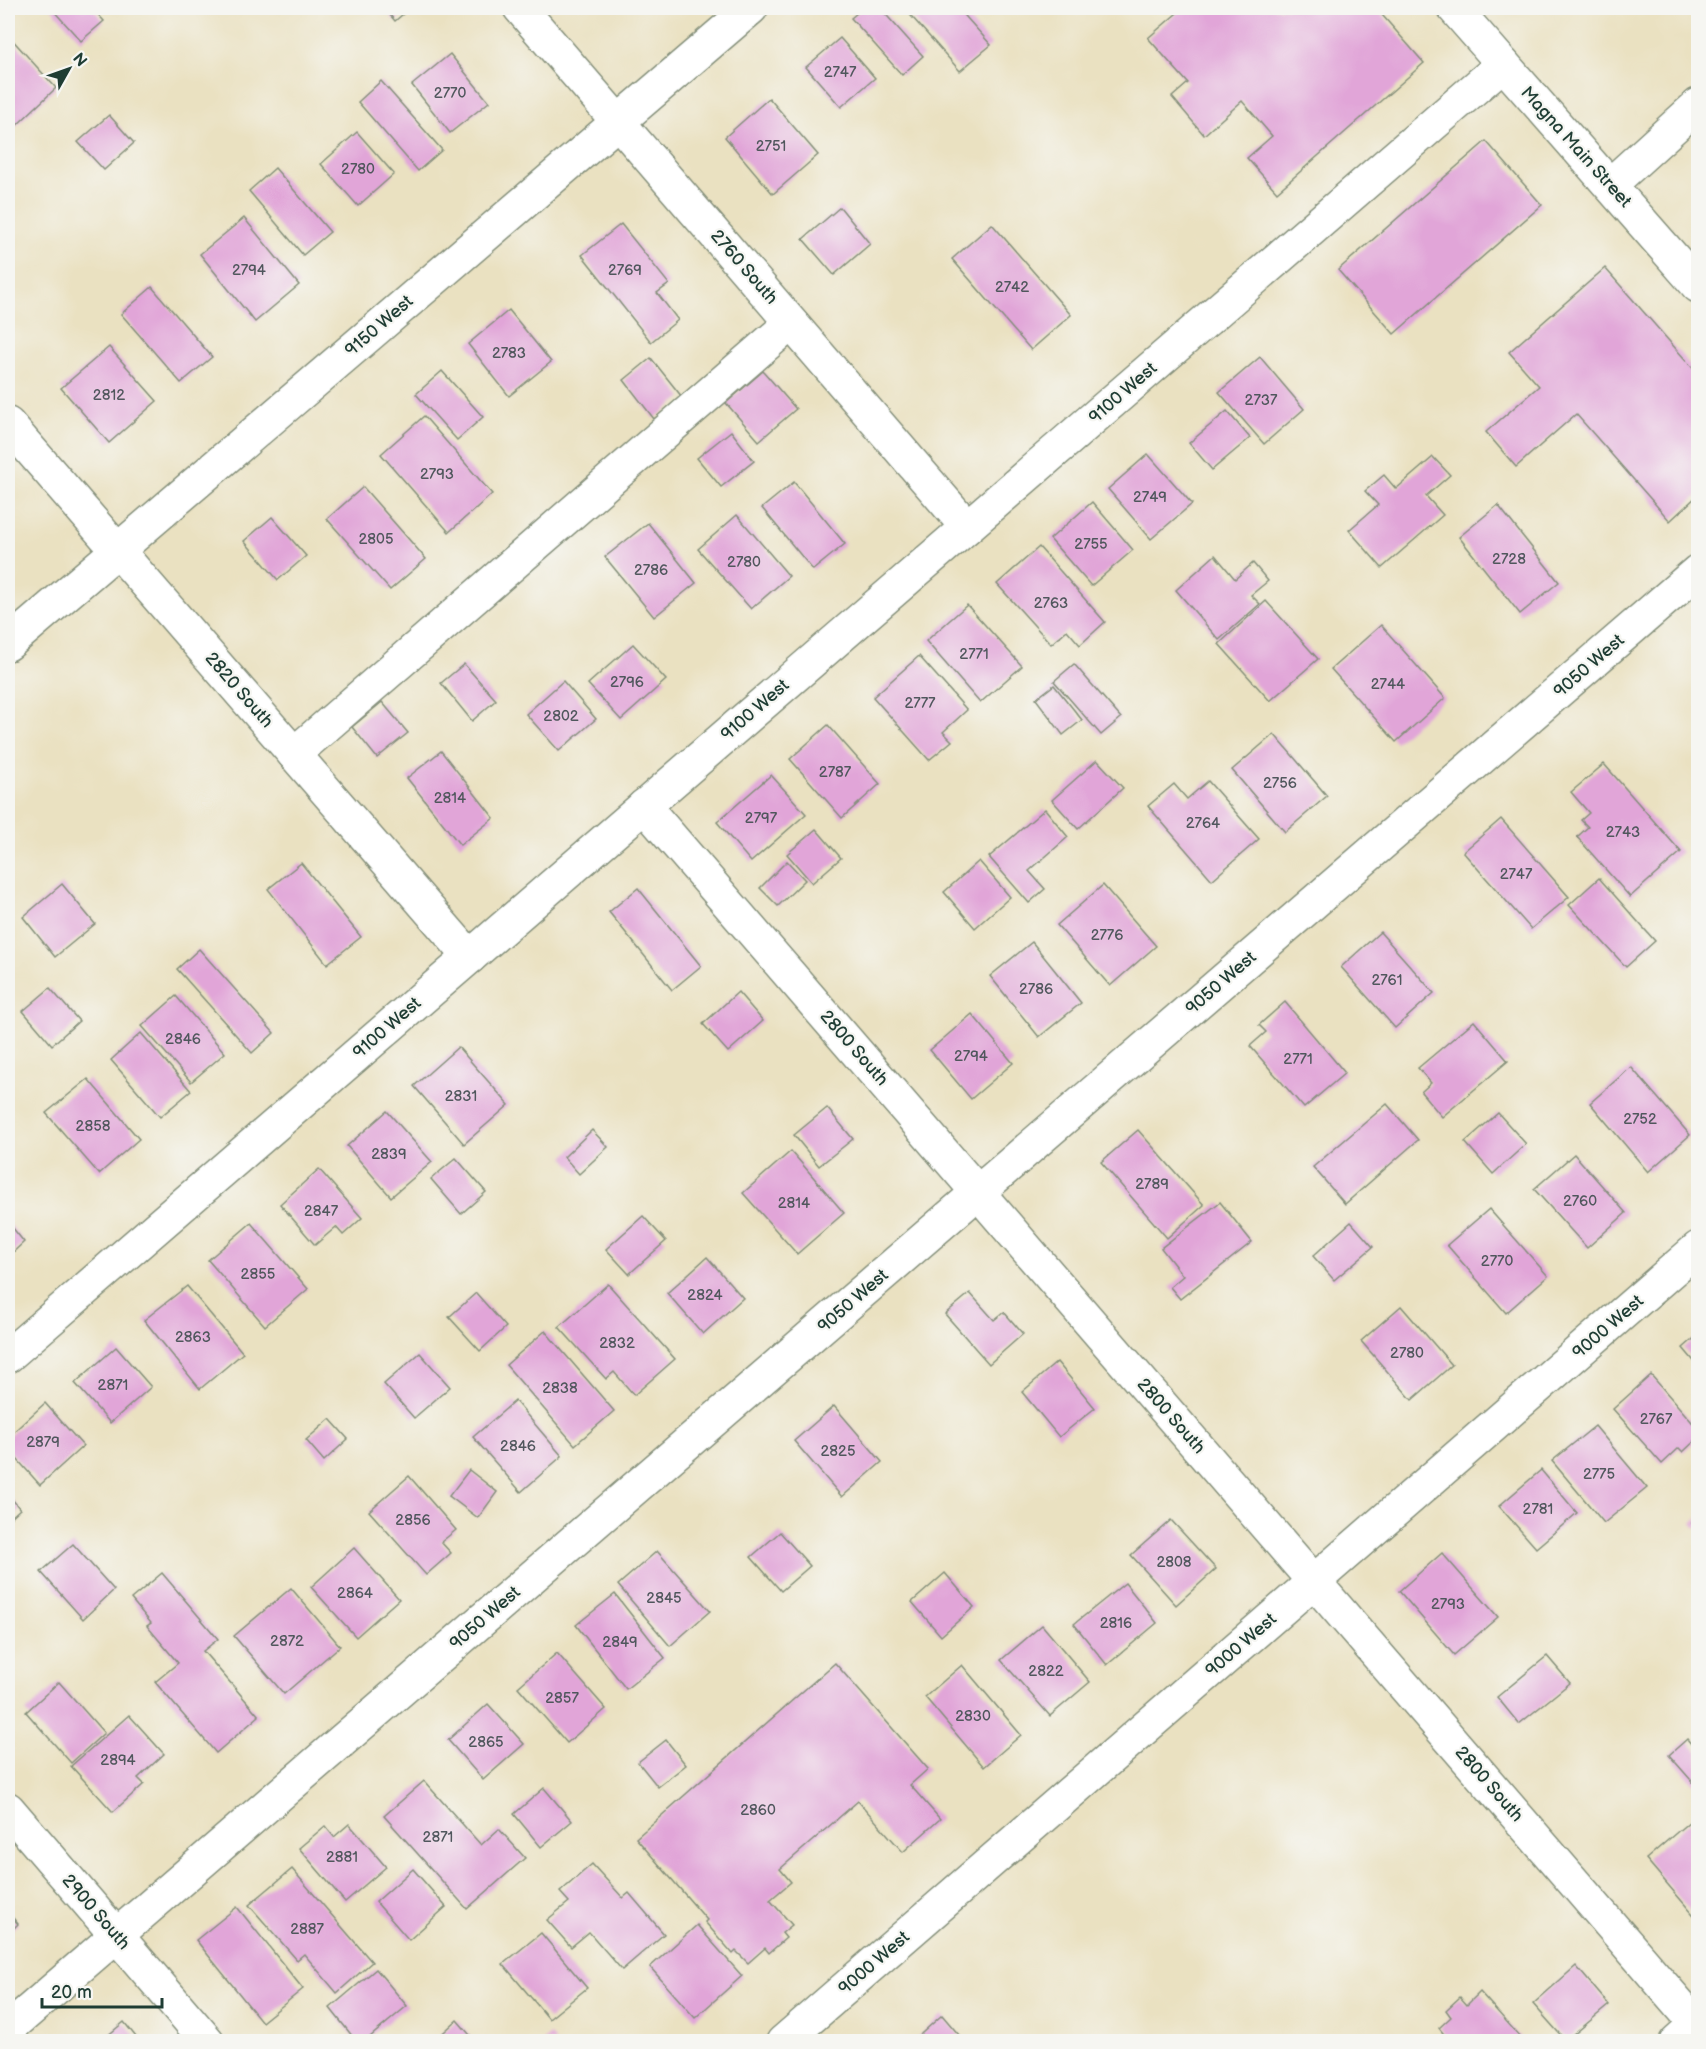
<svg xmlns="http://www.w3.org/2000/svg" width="1706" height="2049" font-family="'Balsamiq Sans',sans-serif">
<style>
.building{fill:#e1a5d8}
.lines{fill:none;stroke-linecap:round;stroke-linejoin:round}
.minor-casing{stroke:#848f7a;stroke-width:36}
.minor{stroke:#fff;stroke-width:33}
.labels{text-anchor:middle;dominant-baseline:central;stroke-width:4.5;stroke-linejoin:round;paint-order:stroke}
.number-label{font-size:15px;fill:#50575d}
.street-label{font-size:18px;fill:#1f3d34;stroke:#f6f6f2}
</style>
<rect width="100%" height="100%" fill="#f6f6f2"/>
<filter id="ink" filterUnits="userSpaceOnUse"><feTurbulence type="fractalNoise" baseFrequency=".0167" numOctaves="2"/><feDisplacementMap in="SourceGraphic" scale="12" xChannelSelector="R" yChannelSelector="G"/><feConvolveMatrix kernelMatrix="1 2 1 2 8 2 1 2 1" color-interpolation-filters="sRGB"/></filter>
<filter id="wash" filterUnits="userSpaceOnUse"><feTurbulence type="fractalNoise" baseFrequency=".008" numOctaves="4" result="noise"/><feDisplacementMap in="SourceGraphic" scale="24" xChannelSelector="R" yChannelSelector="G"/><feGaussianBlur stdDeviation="1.35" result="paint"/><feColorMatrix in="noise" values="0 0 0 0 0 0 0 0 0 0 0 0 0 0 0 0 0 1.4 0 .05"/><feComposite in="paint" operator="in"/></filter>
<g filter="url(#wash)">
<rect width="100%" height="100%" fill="#eae1c1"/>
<g id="blocks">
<g class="building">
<polygon points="51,8 92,8 104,21 81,41"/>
<polygon points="384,8 410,8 395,21"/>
<polygon points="863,8 880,8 923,56 902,75 851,18"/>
<polygon points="904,8 958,8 991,45 960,71"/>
<polygon points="976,8 990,8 982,14"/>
<polygon points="1183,8 1376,8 1424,63 1277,192 1247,158 1272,136 1242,101 1204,135 1172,97 1188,83 1148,38"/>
<polygon points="8,35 56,88 15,127 8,119"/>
<polygon points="840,38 875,78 841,107 806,67"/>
<polygon points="450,54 489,102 450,133 412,85"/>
<polygon points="381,81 442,150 418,171 358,102"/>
<polygon points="769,98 818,155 773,194 725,137"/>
<polygon points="109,115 134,143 104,170 78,142"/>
<polygon points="357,132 394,174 358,206 321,164"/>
<polygon points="1486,141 1542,205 1394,334 1338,270"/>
<polygon points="275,168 330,232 303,255 249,191"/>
<polygon points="840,207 870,244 834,275 803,239"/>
<polygon points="244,218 299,285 255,322 200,254"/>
<polygon points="621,224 669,284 657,293 678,320 651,342 582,255"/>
<polygon points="992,224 1071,315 1031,350 952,259"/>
<polygon points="1605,268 1698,374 1698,495 1670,521 1576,414 1516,467 1486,432 1539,386 1509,352"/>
<polygon points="152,287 212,357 181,383 121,314"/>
<polygon points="509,310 551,362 509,396 468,344"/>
<polygon points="109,347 157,401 109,443 61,388"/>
<polygon points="1260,357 1304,409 1264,444 1219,392"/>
<polygon points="651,358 682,397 654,419 624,380"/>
<polygon points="442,371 483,417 457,440 416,394"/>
<polygon points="763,371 796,409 759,441 726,403"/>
<polygon points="1227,411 1250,438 1212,470 1189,443"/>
<polygon points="424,416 492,494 449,532 381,454"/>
<polygon points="731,431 754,461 721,487 697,458"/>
<polygon points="1148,454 1192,504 1151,539 1108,489"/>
<polygon points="1433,457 1450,475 1426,496 1443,515 1382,568 1349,530 1378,505 1365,491 1384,475 1396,489"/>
<polygon points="794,482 845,544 813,570 762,508"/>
<polygon points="363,487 426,559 390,590 327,519"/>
<polygon points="1092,502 1133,550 1091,586 1050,539"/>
<polygon points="1498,505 1559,582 1520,614 1459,537"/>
<polygon points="737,515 789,576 751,609 698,549"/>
<polygon points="272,517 306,556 278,580 244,541"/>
<polygon points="648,523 696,583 654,617 605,557"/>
<polygon points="1039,547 1105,622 1080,645 1067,630 1051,644 997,584"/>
<polygon points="1215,555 1235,579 1253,563 1268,581 1251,595 1260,604 1219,640 1176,590"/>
<polygon points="1266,601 1318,659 1270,701 1219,644"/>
<polygon points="967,605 1022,666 980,703 926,641"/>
<polygon points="1381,625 1445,698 1396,742 1331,669"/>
<polygon points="633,644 666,680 621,720 588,684"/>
<polygon points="919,656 967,710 943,732 952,741 929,760 873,697"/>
<polygon points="464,664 496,700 472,721 441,683"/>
<polygon points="1074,664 1121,718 1101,735 1054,681"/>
<polygon points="563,681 596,719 559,751 526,714"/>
<polygon points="1054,685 1082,720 1063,735 1036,699"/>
<polygon points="382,702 408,733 377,758 352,727"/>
<polygon points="828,725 880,784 842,818 790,759"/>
<polygon points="1274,734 1327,796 1285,832 1232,770"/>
<polygon points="441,751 494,818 460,845 407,778"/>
<polygon points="1097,760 1123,788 1078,829 1052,800"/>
<polygon points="1604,764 1681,852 1630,897 1577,837 1588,827 1581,820 1589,813 1571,792"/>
<polygon points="771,775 806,814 751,862 717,822"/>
<polygon points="1208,781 1259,839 1212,880 1148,806 1174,784 1187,799"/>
<polygon points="1045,809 1068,837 1029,871 1045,889 1029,903 989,857"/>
<polygon points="1501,819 1569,897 1531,929 1463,852"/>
<polygon points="816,829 841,858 812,883 787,854"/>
<polygon points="787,861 805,880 778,906 760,888"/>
<polygon points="979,861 1010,897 975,928 944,892"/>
<polygon points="301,863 361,937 327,964 268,889"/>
<polygon points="1599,878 1655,941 1626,967 1569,905"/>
<polygon points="62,884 95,924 55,957 23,917"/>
<polygon points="1103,885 1156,946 1110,986 1057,925"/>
<polygon points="638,888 701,966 672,990 609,912"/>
<polygon points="1380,932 1434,993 1395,1028 1341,967"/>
<polygon points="1032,942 1081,1003 1039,1037 990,976"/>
<polygon points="199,949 274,1033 252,1053 177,969"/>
<polygon points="50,988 79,1021 52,1045 23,1011"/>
<polygon points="738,992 763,1021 728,1052 703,1024"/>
<polygon points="176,996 225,1053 191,1082 142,1026"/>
<polygon points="1285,1002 1345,1073 1304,1108 1250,1046 1266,1032 1259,1025"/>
<polygon points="972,1014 1013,1063 971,1099 930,1050"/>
<polygon points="1474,1021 1508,1061 1442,1117 1421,1092 1431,1083 1418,1068"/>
<polygon points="141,1033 191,1091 160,1117 111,1060"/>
<polygon points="458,1047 509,1105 464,1144 414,1086"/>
<polygon points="1631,1067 1690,1135 1648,1172 1590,1103"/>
<polygon points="88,1079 139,1139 99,1174 46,1113"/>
<polygon points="1387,1104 1418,1140 1345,1204 1313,1167"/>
<polygon points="827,1108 853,1139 819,1166 794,1135"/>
<polygon points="387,1111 432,1162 391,1197 347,1146"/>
<polygon points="1498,1113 1526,1144 1493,1174 1465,1142"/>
<polygon points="592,1130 608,1147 579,1174 564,1157"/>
<polygon points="1138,1130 1204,1205 1167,1238 1101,1162"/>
<polygon points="791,1151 844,1213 797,1254 743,1193"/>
<polygon points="1574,1154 1626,1213 1587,1248 1534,1189"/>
<polygon points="456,1158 486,1192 461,1214 431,1179"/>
<polygon points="319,1169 362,1218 343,1235 336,1227 315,1245 280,1204"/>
<polygon points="1220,1202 1252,1242 1180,1299 1170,1287 1183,1276 1161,1248"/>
<polygon points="1489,1209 1548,1276 1506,1313 1447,1245"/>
<polygon points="643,1216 666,1241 629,1274 606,1249"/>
<polygon points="8,1222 24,1242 8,1257"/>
<polygon points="1351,1222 1373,1247 1334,1280 1313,1256"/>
<polygon points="251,1223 308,1289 265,1326 208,1260"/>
<polygon points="707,1257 743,1298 703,1334 667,1293"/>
<polygon points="608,1284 675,1359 634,1395 614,1372 606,1379 559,1327"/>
<polygon points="187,1286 243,1353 200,1389 144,1320"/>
<polygon points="476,1293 506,1327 480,1351 449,1317"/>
<polygon points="970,1293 994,1320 1004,1312 1023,1334 989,1364 945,1314"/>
<polygon points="1401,1306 1452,1365 1412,1400 1361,1341"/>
<polygon points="545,1331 614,1411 575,1445 506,1365"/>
<polygon points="1698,1335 1698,1366 1683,1348"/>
<polygon points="116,1347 151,1387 110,1423 75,1383"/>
<polygon points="420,1353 450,1387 414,1418 384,1384"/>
<polygon points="1057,1362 1095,1408 1059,1437 1022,1392"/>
<polygon points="1651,1375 1698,1429 1698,1438 1683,1452 1679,1448 1662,1464 1613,1409"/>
<polygon points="515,1401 562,1456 521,1492 473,1437"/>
<polygon points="45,1403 83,1446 40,1485 8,1449 8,1437"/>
<polygon points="834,1406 882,1462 842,1497 794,1441"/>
<polygon points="330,1419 348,1439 324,1461 306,1440"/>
<polygon points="1595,1426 1647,1488 1604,1523 1552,1461"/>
<polygon points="469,1470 497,1492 478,1518 449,1496"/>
<polygon points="1541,1470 1577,1513 1536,1548 1499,1506"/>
<polygon points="409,1476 456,1530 441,1542 451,1553 426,1575 369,1511"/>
<polygon points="8,1494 20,1509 8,1520"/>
<polygon points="1698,1517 1698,1530 1692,1523"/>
<polygon points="1171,1520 1216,1569 1176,1605 1131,1555"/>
<polygon points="780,1532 810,1566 781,1591 751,1557"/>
<polygon points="73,1544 114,1590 83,1619 41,1572"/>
<polygon points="354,1548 399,1599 356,1637 311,1587"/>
<polygon points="657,1551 710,1611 670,1646 618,1585"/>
<polygon points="1442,1553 1498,1617 1454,1655 1399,1591"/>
<polygon points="162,1573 218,1639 203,1651 259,1716 216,1753 155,1682 178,1663 147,1626 151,1623 131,1599"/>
<polygon points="945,1573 974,1607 941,1636 912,1602"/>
<polygon points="1125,1583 1157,1623 1107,1665 1074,1624"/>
<polygon points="291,1588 340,1646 284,1694 234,1636"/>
<polygon points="615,1594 665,1658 626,1689 576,1625"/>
<polygon points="1042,1625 1090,1682 1050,1716 1001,1660"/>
<polygon points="557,1653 606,1709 567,1743 518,1687"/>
<polygon points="1547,1656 1570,1683 1519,1724 1497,1697"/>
<polygon points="835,1663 928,1769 910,1785 940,1819 903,1852 858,1801 780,1869 791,1882 770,1900 792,1925 782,1933 786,1938 769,1953 765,1948 748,1963 736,1951 733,1954 705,1922 707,1920 636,1838"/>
<polygon points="962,1665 1021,1735 984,1767 925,1697"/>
<polygon points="59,1682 104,1733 71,1763 26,1712"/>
<polygon points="488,1704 524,1744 483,1780 448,1740"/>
<polygon points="129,1715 164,1754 138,1778 144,1784 113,1812 71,1766"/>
<polygon points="1687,1739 1698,1752 1698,1788 1669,1755"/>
<polygon points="666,1740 686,1765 658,1787 638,1762"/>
<polygon points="424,1781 481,1845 499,1829 525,1858 467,1909 384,1816"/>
<polygon points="544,1788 572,1821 541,1847 514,1814"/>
<polygon points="1690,1821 1698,1831 1698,1920 1646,1859"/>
<polygon points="349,1824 386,1867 345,1902 299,1848 325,1826 334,1837"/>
<polygon points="592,1864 623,1898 629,1893 664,1934 622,1970 589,1932 571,1947 547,1920 569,1902 560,1892"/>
<polygon points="292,1869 372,1962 337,1993 304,1954 297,1960 249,1905"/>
<polygon points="413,1869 446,1907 409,1940 376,1902"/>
<polygon points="237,1907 303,1989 262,2022 196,1940"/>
<polygon points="8,1912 18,1924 8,1934"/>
<polygon points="697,1925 742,1976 695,2018 650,1967"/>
<polygon points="541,1933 587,1988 549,2019 503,1964"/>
<polygon points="1576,1966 1609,2005 1566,2041 1533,2004"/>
<polygon points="376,1969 407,2006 364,2042 357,2042 330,2008"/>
<polygon points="1480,1992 1523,2040 1522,2042 1450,2042 1439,2028 1451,2017 1446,2010 1460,1997 1467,2005"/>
<polygon points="942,2015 965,2042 912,2042"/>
<polygon points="457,2020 476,2042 433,2042"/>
<polygon points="124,2022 140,2042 100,2042"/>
<polygon points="550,2035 555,2042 543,2042"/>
</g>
</g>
</g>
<g filter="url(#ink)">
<use href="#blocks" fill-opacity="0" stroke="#848f7a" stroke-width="1.5"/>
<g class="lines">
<defs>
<g id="minor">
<polyline points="520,8 967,527"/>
<polyline points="1454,8 1698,286"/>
<polyline points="1610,185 1698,105"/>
<polyline points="8,424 470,957"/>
<polyline points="8,644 751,8"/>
<polyline points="294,754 791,323"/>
<polyline points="644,806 1698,2026"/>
<polyline points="8,1356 1503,64"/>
<polyline points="8,1809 208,2042"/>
<polyline points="8,2029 1698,571"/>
<polyline points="783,2042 1698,1248"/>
<polyline points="1676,2042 1698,2022"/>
</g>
</defs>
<use href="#minor" class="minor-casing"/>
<use href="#minor" class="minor"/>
</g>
</g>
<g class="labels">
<g class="number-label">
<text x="840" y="72">2747</text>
<text x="450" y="93">2770</text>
<text x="771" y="146">2751</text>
<text x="358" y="169">2780</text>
<text x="249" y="270">2794</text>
<text x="625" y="270">2769</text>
<text x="1012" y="287">2742</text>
<text x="509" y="353">2783</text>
<text x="109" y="395">2812</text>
<text x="1261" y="400">2737</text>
<text x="437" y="474">2793</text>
<text x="1150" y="497">2749</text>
<text x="376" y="539">2805</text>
<text x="1091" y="544">2755</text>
<text x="1509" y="559">2728</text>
<text x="744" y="562">2780</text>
<text x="651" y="570">2786</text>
<text x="1051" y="603">2763</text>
<text x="974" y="654">2771</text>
<text x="627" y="682">2796</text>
<text x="1388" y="684">2744</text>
<text x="920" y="703">2777</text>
<text x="561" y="716">2802</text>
<text x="835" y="772">2787</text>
<text x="1280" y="783">2756</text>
<text x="450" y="798">2814</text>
<text x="761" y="818">2797</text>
<text x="1203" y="823">2764</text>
<text x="1623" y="832">2743</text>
<text x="1516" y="874">2747</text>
<text x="1107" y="935">2776</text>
<text x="1387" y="980">2761</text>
<text x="1036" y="989">2786</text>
<text x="183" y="1039">2846</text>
<text x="971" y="1056">2794</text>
<text x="1298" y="1059">2771</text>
<text x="461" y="1096">2831</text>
<text x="1640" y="1119">2752</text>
<text x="93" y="1126">2858</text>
<text x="389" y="1154">2839</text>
<text x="1152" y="1184">2789</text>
<text x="1580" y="1201">2760</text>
<text x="794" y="1203">2814</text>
<text x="321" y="1211">2847</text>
<text x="1497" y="1261">2770</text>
<text x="258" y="1274">2855</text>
<text x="705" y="1295">2824</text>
<text x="193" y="1337">2863</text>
<text x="617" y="1343">2832</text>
<text x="1407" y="1353">2780</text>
<text x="113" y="1385">2871</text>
<text x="560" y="1388">2838</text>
<text x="1656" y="1419">2767</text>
<text x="43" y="1442">2879</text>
<text x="518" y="1446">2846</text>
<text x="838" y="1451">2825</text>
<text x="1599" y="1474">2775</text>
<text x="1538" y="1509">2781</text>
<text x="413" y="1520">2856</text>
<text x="1174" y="1562">2808</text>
<text x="355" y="1593">2864</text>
<text x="664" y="1598">2845</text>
<text x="1448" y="1604">2793</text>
<text x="1116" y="1623">2816</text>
<text x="287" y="1641">2872</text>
<text x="620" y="1642">2849</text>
<text x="1046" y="1671">2822</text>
<text x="562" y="1698">2857</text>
<text x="973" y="1716">2830</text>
<text x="486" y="1742">2865</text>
<text x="118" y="1760">2894</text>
<text x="758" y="1810">2860</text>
<text x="438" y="1837">2871</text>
<text x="342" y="1857">2881</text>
<text x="307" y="1929">2887</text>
</g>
<g class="street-label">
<text transform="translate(1576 147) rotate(48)">Magna Main Street</text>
<text transform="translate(744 267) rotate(49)">2760 South</text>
<text transform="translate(379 326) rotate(-41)">9150 West</text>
<text transform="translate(1123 393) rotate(-41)">9100 West</text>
<text transform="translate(1589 666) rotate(-41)">9050 West</text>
<text transform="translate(239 690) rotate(49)">2820 South</text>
<text transform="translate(755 710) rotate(-41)">9100 West</text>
<text transform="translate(1221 983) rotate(-41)">9050 West</text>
<text transform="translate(387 1028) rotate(-41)">9100 West</text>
<text transform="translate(854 1048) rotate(49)">2800 South</text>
<text transform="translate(853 1301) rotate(-41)">9050 West</text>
<text transform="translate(1608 1327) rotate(-41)">9000 West</text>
<text transform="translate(1171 1416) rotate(49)">2800 South</text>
<text transform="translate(485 1618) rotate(-41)">9050 West</text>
<text transform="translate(1241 1645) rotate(-41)">9000 West</text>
<text transform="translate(1489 1784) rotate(49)">2800 South</text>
<text transform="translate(96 1912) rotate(49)">2900 South</text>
<text transform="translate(874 1963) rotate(-41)">9000 West</text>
</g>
</g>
<rect width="1706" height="2049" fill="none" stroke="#f6f6f2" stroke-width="30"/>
<g transform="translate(69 69) rotate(50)" stroke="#f6f6f2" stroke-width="4.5" paint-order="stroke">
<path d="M0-4.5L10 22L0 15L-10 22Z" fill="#1f3d34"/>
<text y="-9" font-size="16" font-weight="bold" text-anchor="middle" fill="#1f3d34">N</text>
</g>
<path d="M42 1998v9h120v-9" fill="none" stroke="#1f3d34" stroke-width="3"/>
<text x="51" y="1998" font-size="18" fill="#1f3d34" stroke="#f6f6f2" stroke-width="4.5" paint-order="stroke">20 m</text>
</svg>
